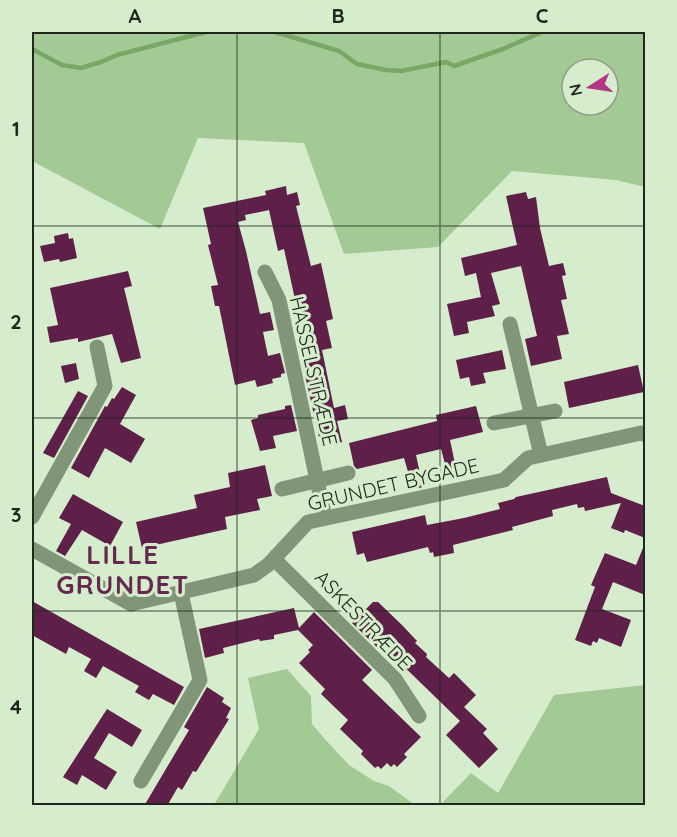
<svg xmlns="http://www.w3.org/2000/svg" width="677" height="837" font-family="Quicksand,sans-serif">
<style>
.green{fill:#a3ca95;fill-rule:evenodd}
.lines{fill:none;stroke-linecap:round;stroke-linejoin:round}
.stream{stroke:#78a766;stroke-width:4.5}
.building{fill:#5e2048}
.street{stroke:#819579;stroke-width:15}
.grid{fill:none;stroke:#1f281c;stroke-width:1.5;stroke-opacity:0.55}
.labels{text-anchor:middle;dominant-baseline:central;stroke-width:6;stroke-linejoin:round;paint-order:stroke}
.street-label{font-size:20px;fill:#1f281c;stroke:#d6edcd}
.district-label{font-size:26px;font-weight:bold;letter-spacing:1.5px;fill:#65294f;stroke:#d6edcd}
.neatline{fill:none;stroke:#1f281c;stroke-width:2}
.grid-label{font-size:20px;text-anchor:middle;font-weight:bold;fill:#1f281c}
</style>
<rect width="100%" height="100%" fill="#d6edcd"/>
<g class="green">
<path d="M32,32H645V187L616,180L512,171L438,247L344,254L304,143L198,138L160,229L32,161ZM572,69H608V105H572Z"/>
<polygon points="287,669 311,696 312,724 323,737 349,765 374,781 389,786 415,805 214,805 259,729 248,678"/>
<polygon points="645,685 645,805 440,805 471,773 498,793 554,695"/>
</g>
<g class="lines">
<g class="stream">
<polyline points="275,32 339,51 357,64 386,70 401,71 446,62 454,66 503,49 542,32"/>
<polyline points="32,49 62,65 81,68 101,62 117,55 206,32"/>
</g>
</g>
<g class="building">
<polygon points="286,186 287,195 297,192 300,205 296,206 311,266 321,263 333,319 326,321 332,348 322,350 334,408 345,405 348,419 337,421 342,442 321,446 299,349 298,337 303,336 284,249 278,251 269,210 245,215 246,220 238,222 246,251 260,314 270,312 274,330 263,332 268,356 280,353 285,373 281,374 281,377 272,379 273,383 257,387 255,380 235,385 219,306 215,306 211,286 218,285 208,245 211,244 203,208 266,195 265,191"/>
<polygon points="526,192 528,199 536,197 540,228 549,266 563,263 566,275 562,276 567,299 561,300 569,334 557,336 562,359 531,366 525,339 537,336 521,266 491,273 500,304 492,306 495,316 467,322 469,333 454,336 447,304 481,297 476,273 465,276 461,258 517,245 506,196"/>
<polygon points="68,233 69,239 73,238 77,258 60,262 59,259 44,262 40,246 55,243 54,236"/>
<polygon points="128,271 132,286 124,288 141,358 121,363 112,334 78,342 78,338 50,343 47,327 58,325 50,288"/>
<polygon points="502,350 506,369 483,373 486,383 471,386 469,377 460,379 456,360"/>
<polygon points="76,363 79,379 65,383 61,366"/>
<polygon points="638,365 644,392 569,408 564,382"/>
<polygon points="122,387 136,395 120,424 145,439 131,463 105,448 89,478 71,468 105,406 107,407 112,398 114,399"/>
<polygon points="78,391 88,396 54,458 43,453"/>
<polygon points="291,405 297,431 273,436 276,448 260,451 251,420 258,418 258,415 285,409 285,406"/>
<polygon points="476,406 483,432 450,440 457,473 448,475 441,449 416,455 423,487 413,489 404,458 357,469 354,466 349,443 437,421 436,415"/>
<polygon points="265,465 272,496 257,499 260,510 225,517 227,529 142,548 136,522 197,508 194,495 230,487 228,473"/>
<polygon points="607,477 611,493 645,506 645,538 625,530 624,533 611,528 621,503 585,511 584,507 578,508 577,504 552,510 553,516 512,527 513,530 453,545 454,553 434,557 433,552 430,553 428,547 367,562 364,553 357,555 352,532 425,515 427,525 464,518 500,509 498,503 514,499 516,497"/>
<polygon points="73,494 123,522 110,546 82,530 65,556 56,551 71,524 59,518"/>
<polygon points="645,543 645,595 613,582 602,609 631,620 621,647 599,638 597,643 593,641 591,646 575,640 595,587 591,585 605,553 636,565"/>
<polygon points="32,601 184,687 174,705 153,694 149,700 135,692 139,686 103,666 96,678 84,671 91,659 69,647 66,654 32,635"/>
<polygon points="373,602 378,602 402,625 417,641 415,643 427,654 426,657 449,678 454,673 476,695 464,707 487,729 483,733 498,749 479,768 446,735 460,721 389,652 386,656 352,623"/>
<polygon points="294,608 299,628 314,612 372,670 362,680 421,737 404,754 407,757 397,767 394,764 391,767 387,763 381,769 378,766 375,768 361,754 363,751 340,729 348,720 321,694 325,689 299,663 310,652 308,650 313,645 298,630 274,635 274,639 260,641 259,639 223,648 224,653 205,658 199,629"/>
<polygon points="207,687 224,698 222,702 231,708 226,718 229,719 196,772 193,771 182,790 178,787 167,806 144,806 189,730 184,727"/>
<polygon points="107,709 142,730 132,747 109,733 94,758 117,772 106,790 82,775 77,785 63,777"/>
</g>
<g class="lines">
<g class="street">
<polyline points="265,272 279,300 325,518"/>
<polyline points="510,324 541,455"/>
<polyline points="494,423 555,411"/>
<polyline points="282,489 348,473"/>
<polyline points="32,517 105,386 97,347"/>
<polyline points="32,549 131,604 254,575 268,565 308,522 504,480 528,458 641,433 646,435"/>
<polyline points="274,559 395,679 419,716"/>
<polyline points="141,781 200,680 181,593"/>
</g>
</g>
<path class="grid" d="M237,32V806M440,32V806M32,226H646M32,418H646M32,611H646"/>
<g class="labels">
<g class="street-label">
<text transform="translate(314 371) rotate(77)">HASSELSTRÆDE</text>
<text transform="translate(393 484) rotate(-13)">GRUNDET BYGADE</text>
<text transform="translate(364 620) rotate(46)">ASKESTRÆDE</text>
</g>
<g class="district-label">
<text x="123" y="554">LILLE<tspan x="123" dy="30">GRUNDET</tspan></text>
</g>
</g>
<rect width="677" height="837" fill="none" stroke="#d6edcd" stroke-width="66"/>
<g transform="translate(590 87) rotate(258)"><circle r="28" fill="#d6edcd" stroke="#8d9e86" stroke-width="1.5"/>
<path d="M0-4.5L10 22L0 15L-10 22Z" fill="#b33789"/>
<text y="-9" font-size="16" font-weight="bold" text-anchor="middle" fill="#1f281c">N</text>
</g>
<rect x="33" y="33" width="611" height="771" class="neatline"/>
<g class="grid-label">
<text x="135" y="23">A</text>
<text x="338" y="23">B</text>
<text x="542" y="23">C</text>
<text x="16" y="136">1</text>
<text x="16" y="329">2</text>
<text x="16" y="522">3</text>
<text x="16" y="714">4</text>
</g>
</svg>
